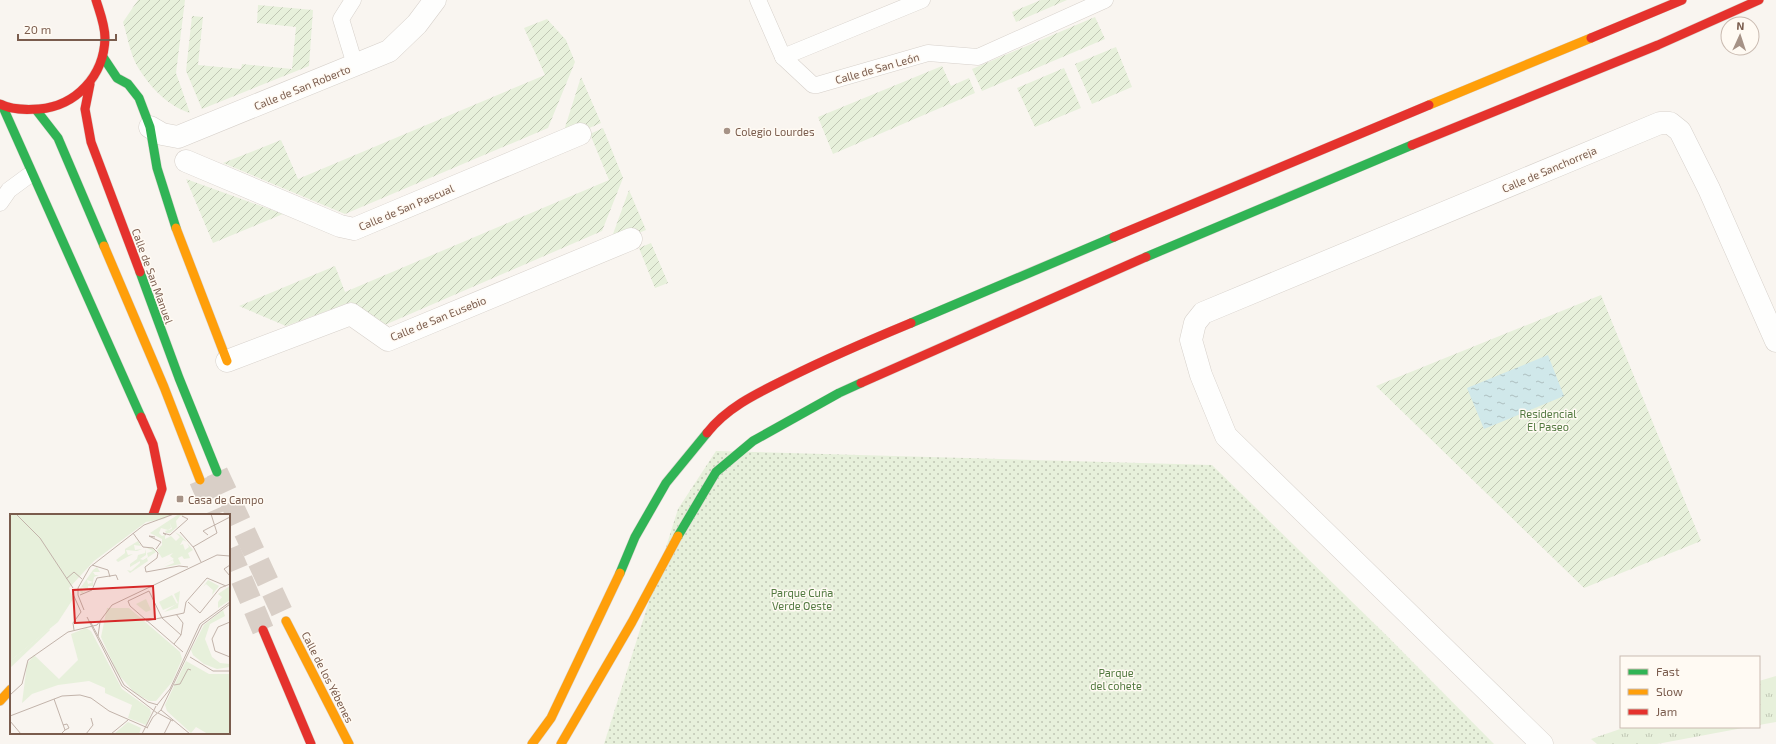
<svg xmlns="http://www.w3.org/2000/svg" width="1776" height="744" font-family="'Exo 2',sans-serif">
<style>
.grass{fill:url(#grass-tufts)}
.park{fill:url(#park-dots)}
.garden{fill:url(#garden-furrows)}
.water{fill:url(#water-ripples)}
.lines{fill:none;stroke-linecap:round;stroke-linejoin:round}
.secondary-tunnel{stroke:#d9cfc7;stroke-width:22;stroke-dasharray:22 11;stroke-linecap:butt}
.lane-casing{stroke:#d7d1cb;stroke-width:17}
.street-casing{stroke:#d7d1cb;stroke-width:23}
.fast-casing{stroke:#d9d2cb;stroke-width:10}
.slow-casing{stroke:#d9d2cb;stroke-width:10}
.jam-casing{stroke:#d9d2cb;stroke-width:10}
.lane{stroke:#fefefd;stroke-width:16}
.street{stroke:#fefefd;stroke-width:22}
.fast{stroke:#30b455;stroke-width:9}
.slow{stroke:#ff9f0a;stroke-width:9}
.jam{stroke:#e5322d;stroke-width:9}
.poi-dot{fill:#a69286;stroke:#fffaf3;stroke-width:1.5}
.labels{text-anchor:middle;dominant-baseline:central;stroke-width:3;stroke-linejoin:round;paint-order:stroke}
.street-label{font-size:11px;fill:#7a5c4d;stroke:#fffaf3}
.poi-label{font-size:11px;fill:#7a5c4d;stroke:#fffaf3;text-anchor:start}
.park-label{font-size:11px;fill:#537a41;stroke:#fffaf3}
.inset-road{fill:none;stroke:#c2b3aa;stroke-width:1}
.view{fill:#d62828;fill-opacity:0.15;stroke:#d62828;stroke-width:2}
.inset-edge{fill:none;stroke:#7a5c4d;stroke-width:2}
</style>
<defs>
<pattern id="grass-tufts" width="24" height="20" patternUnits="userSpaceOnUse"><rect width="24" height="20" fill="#e7f0db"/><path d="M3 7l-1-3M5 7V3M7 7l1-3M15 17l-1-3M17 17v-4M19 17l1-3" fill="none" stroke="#c0c6b4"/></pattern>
<pattern id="park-dots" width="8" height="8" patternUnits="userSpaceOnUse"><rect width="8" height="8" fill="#e7f0db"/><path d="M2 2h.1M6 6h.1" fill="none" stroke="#c0c6b4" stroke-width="1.8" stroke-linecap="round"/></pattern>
<pattern id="garden-furrows" width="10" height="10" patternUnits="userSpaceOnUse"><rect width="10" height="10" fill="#e7f0db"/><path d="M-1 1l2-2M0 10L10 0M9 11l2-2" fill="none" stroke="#c0c6b4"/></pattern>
<pattern id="water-ripples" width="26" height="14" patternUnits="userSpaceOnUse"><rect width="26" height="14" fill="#d0e8ea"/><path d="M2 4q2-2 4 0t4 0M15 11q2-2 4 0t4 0" fill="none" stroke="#aebfc0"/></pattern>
</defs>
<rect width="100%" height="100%" fill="#f9f5f0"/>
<g class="grass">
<polygon points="1776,676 1776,722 1759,725 1759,681"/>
<polygon points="1626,727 1748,727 1657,744 1597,744 1591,739"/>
</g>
<polygon class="park" points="716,451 1212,465 1387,636 1494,744 604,744 678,509"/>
<g class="garden">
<path d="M138,0H185L176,73L190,113C167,106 148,85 136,64C130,52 127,35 123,22Z"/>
<polygon points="1041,0 1067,0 1016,22 1012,12"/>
<polygon points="258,5 313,10 309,66 202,109 186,71 192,16 203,17 198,65 241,69 242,64 292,69 296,27 257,23"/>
<polygon points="1095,17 1105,39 982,91 972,69"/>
<polygon points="547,19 566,40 575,62 548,128 345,214 223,163 281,140 298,179 545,75 524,28"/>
<polygon points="1116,47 1132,87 1092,104 1075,64"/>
<polygon points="942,66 951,86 969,78 975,93 833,154 818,117"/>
<polygon points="1064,68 1081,108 1035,127 1017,88"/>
<polygon points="581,77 601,123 561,140"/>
<polygon points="603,128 623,178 602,231 380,327 351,302 286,326 239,306 335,266 345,292 609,180 590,134"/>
<polygon points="186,179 283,214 213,243"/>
<polygon points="629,190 646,230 609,245"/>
<polygon points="651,243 668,283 655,288 639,248"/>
<polygon points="1601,295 1701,541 1584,588 1376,386"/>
</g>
<polygon class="water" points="1548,355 1564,396 1484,429 1467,388"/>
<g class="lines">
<g class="secondary-tunnel">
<polyline points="217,472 286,621"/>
<polyline points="200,480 215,515"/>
<polyline points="229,549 263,630"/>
</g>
<defs>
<g id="lane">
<polyline points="353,0 341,19 355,65"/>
<polyline points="758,0 783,57 813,85 817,85 928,53 978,57 1105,0"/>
<polyline points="783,57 922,0"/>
<polyline points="0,203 9,190 28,176"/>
</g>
<g id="street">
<polyline points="150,127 162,134 178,137 389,51 417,24 435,0"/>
<polyline points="186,161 340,226 354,229 580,134"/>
<polyline points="227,361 351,314 388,340 631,239"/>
<polyline points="1542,744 1226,436 1201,375 1191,340 1195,323 1203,313 1660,123 1670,123 1680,131 1709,189 1776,341"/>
</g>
<g id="fast">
<polyline points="103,57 117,78 128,84 139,98 150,127 157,168 176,228"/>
<polyline points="2,105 141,417"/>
<polyline points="37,111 58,138 104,246"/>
<polyline points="1146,257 1412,145"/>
<polyline points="140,272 179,378 217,472"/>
<polyline points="911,323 1114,237"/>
<polyline points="678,536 716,472 753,441 839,393 861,383"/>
<polyline points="620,573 635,537 666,483 707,433"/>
</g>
<g id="slow">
<polyline points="1429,105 1591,38"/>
<polyline points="176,228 227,361"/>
<polyline points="104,246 164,387 200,480"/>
<polyline points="286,621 349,744"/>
<polyline points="0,701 11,689"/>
<polyline points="532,744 551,718 620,573"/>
<polyline points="561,744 632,622 678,536"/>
</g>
<g id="jam">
<polyline points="1591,38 1682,0"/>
<polyline points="90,84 85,109 91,142 140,272"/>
<path d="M0,104C12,110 25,110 39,109C76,106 104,76 105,38C105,25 100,13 96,0"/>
<polyline points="1412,145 1658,45 1759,0"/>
<polyline points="1114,237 1429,105"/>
<polyline points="861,383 1146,257"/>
<polyline points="141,417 153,444 162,489 153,515"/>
<path d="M707,433C728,406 760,392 790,377C830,357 870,340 911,323"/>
<polyline points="263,630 311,744"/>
</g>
</defs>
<use href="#lane" class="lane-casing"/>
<use href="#street" class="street-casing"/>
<use href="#fast" class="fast-casing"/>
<use href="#slow" class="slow-casing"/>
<use href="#jam" class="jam-casing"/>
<use href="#lane" class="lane"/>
<use href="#street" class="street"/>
<use href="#fast" class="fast"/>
<use href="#slow" class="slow"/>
<use href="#jam" class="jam"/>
</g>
<g class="poi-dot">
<circle cx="727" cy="131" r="4"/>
<rect x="176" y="495" width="8" height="8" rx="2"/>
</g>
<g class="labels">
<g class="street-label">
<text transform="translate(877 68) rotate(-16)">Calle de San León</text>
<text transform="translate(302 87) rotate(-22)">Calle de San Roberto</text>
<text transform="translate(1549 169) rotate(-23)">Calle de Sanchorreja</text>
<text transform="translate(406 207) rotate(-23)">Calle de San Pascual</text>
<text transform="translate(153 276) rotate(70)">Calle de San Manuel</text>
<text transform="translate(438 318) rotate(-22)">Calle de San Eusebio</text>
<text transform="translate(328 677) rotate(63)">Calle de los Yébenes</text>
</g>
<g class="poi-label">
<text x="735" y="131">Colegio Lourdes</text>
<text x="188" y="499">Casa de Campo</text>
</g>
<g class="park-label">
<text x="1548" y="413">Residencial<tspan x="1548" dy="13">El Paseo</tspan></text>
<text x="802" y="592">Parque Cuña<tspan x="802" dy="13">Verde Oeste</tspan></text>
<text x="1116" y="672">Parque<tspan x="1116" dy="13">del cohete</tspan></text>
</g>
</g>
<g transform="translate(10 514)">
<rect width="220" height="220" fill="#f9f5f0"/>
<path d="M39,115L40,116L0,154V147Z" fill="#e7f0db"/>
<path d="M0,0H162L154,5L136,8L84,47L59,74L63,85L48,108L0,147Z" fill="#e7f0db"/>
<path d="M198,66L209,72L202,81L203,76L196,70L193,73ZM220,72V86L208,94V88L212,83L208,80ZM162,81L167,90L153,96L149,88ZM97,94H119L170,138L172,145L162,168L146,187H139L124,178L108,160L91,123ZM213,96L215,102L200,110L195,125L202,143L210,149L220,150V153L207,155L194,150L183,141L181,136L194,111ZM76,114L81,117L112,175L140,195L141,199L136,211L118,204L122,191L95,179V174L79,167L48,171L22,180L12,189L17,150L24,141L49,165L68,146L61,120ZM176,147L199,160H220V220H198L186,213L181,219L157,197L155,191ZM118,208L131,214L129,220H104Z" fill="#e7f0db"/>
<path d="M169,0H180L170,2L166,7L167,13L160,19H156L155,17L162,15L160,9L161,14L158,16L151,14L149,19L152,22L155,21V25L161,22L166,27L170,23L165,18L170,21L177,28L173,26L170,31L173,30L175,36L179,33L177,29L183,36L178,39L180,44L174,45L172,42L168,44L171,50L154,53L164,49L163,46L153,51L164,45L160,42L163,39L152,44L147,36L157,32L147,36L152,31V25L140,19ZM128,27L131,32L124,31L125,36L132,35L127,37L116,36L118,41L123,40L108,48L106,46L115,39V35ZM137,34H143L146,38L137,44L138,47L120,59L117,56L121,57L130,49V47L120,53V50L127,45L128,41L135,39L136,35V41L130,45L133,46L138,43L137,39L143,37ZM87,53L90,58H83L85,61H89L84,63L83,68L77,66L78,70L83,68V72H78V75L71,73L73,78L77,75L72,80L69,76L83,56ZM170,77L168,94L154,98L168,89L164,80ZM136,85L141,96L136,98L126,90Z" fill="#e7f0db"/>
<path class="inset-road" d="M6,0L30,24L63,74M170,18L184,34L191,48M123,19L133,33L143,34L148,39L147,44L135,53L136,58L169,52L178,53M156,21L153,19L160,21L178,5L172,2M198,21L193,17L220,3M145,23L139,22L151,28L146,35M183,33L207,19L201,0M82,51L98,56L100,63M220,51L214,55L220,62M56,65L64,58L72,65M63,80L71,98L63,109L64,116M70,81L82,76L87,64L106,61L108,66M178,88L190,99L210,74L220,70M74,96L68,81V74L80,53L134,11L164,0M77,103L112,172L147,199M80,107L114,171L138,188L148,191M136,107L174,99L176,88L197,64L216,72M220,108L208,113L202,125L205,137L220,143M171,121L152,104L139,77L118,87L120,92L173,138M88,122L90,108M164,130L171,121L173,109L166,100M180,143L203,157H220M164,171L170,170L178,155L181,156M0,181L12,170L18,146L58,118L87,111L102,91L207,41L220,42M44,185L55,216L51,220M147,191L160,175L190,110L220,88M151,196L192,111L220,90M151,196L180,220M148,199L163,207M0,202L52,182L70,181L81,184L99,197L138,214M0,207L11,220M53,211L57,210L59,214L55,216M137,214L143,203L151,196M76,220L83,211L81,204M101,220L118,206M132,220L146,192M154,220L161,206"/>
<path class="view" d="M143,72L145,105L65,109L63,76Z"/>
<rect width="220" height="220" class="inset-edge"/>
</g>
<rect x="1620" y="656" width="140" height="72" fill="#fffaf3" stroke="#cabbb1"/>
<rect x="1628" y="669" width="20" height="6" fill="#30b455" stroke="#cabbb1"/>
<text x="1656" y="676" font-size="12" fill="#7a5c4d">Fast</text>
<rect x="1628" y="689" width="20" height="6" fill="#ff9f0a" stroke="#cabbb1"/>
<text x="1656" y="696" font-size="12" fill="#7a5c4d">Slow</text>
<rect x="1628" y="709" width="20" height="6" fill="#e5322d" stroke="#cabbb1"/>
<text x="1656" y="716" font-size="12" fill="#7a5c4d">Jam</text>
<g transform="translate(1740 36) rotate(3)"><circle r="19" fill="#fffaf3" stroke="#cabbb1"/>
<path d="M0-3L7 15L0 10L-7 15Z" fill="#a69286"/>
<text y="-6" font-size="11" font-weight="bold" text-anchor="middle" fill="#7a5c4d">N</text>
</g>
<path d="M18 34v6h98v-6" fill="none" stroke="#7a5c4d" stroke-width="2"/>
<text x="24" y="34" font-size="12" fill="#7a5c4d" stroke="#fffaf3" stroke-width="3" paint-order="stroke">20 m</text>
</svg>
